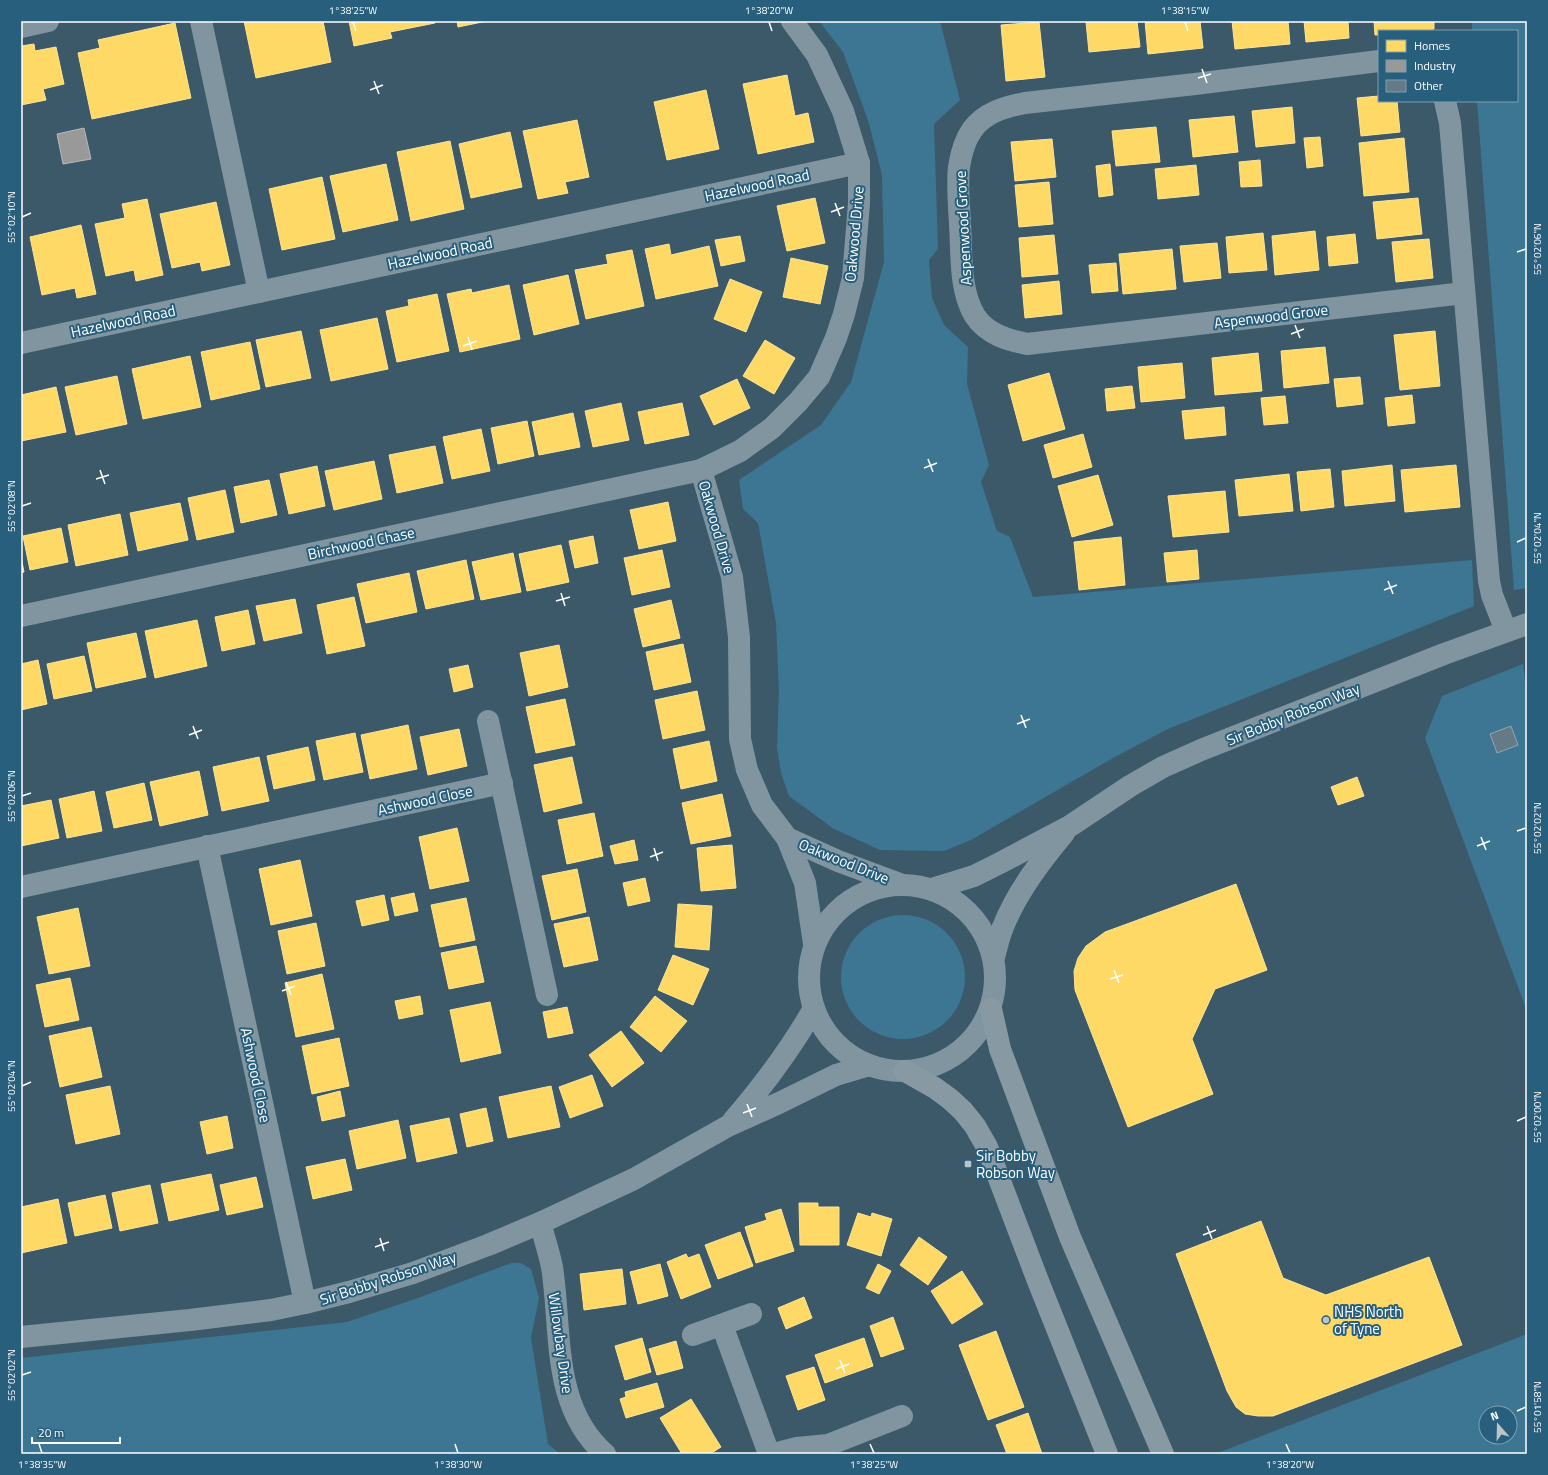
<svg xmlns="http://www.w3.org/2000/svg" width="1548" height="1475" font-family="'Titillium Web',sans-serif">
<style>
.green{fill:#3c7693;fill-rule:evenodd}
.homes{fill:#ffd966;stroke:#ffe494}
.industry{fill:#999;stroke:#b8b8b8}
.building{fill:#647b87;stroke:#93a5ae}
.lines{fill:none;stroke-linecap:round;stroke-linejoin:round}
.street{stroke:#8095a0;stroke-width:22}
.secondary{stroke:#879aa4;stroke-width:22}
.ticks{fill:none;stroke:#fff;stroke-width:1.5}
.poi-dot{fill:#bac5ca;stroke:#285f7c;stroke-width:1.5}
.labels{text-anchor:middle;dominant-baseline:central;stroke-width:4;stroke-linejoin:round;paint-order:stroke}
.street-label{font-size:15px;fill:#fff;stroke:#285f7c}
.poi-label{font-size:15px;fill:#fff;stroke:#285f7c;text-anchor:start}
.neatline{fill:none;stroke:#fff;stroke-width:1.5}
.ticks-label{font-size:10px;text-anchor:middle;fill:#fff}
</style>
<rect width="100%" height="100%" fill="#3b5969"/>
<g class="green">
<polygon points="819,21 940,21 960,100 934,124 938,249 929,260 932,298 944,325 968,347 967,384 989,465 981,482 997,531 1010,537 1033,597 1472,560 1474,606 1168,729 1113,758 971,840 944,851 880,850 834,829 789,796 781,773 777,748 779,691 776,623 758,523 743,509 739,480 821,425 851,382 884,262 882,175 868,120 843,52"/>
<polygon points="1472,21 1526,21 1527,30 1527,588 1514,590 1477,101 1517,101 1517,31 1472,31"/>
<polygon points="1523,664 1527,696 1527,1011 1425,738 1442,696"/>
<circle cx="903" cy="977" r="62"/>
<polygon points="511,1263 521,1263 531,1269 539,1298 531,1338 548,1444 560,1454 21,1454 21,1358 347,1322 418,1298"/>
<path d="M1527,1334V1454H1215ZM1486,1413H1510V1437H1486Z"/>
</g>
<g class="homes">
<polygon points="244,21 323,21 331,62 256,78"/>
<polygon points="349,21 434,21 435,23 390,32 392,38 354,46"/>
<polygon points="457,21 487,21 458,27"/>
<polygon points="1096,21 1137,21 1140,47 1089,52 1086,22"/>
<polygon points="1145,21 1200,21 1203,48 1148,54"/>
<polygon points="1232,21 1288,21 1290,44 1235,49"/>
<polygon points="1304,21 1348,21 1349,38 1306,42"/>
<polygon points="1374,21 1434,21 1434,29 1415,31 1379,31 1379,35 1375,35"/>
<polygon points="1039,22 1045,77 1006,81 1001,25"/>
<polygon points="175,23 191,98 92,119 78,53 100,48 98,40"/>
<polygon points="34,44 35,51 56,47 64,84 43,89 46,100 21,105 21,46"/>
<polygon points="787,75 795,116 808,113 814,142 758,154 743,84"/>
<polygon points="706,90 719,149 667,160 654,102"/>
<polygon points="1379,96 1379,101 1397,101 1400,132 1361,136 1357,98"/>
<polygon points="1292,107 1295,143 1256,147 1252,111"/>
<polygon points="1234,116 1238,152 1193,157 1189,120"/>
<polygon points="577,120 589,177 565,182 568,193 538,199 523,131"/>
<polygon points="1156,127 1160,162 1116,166 1112,131"/>
<polygon points="510,132 522,187 471,198 459,144"/>
<polygon points="1320,137 1323,166 1307,168 1304,138"/>
<polygon points="1404,138 1409,192 1364,196 1359,143"/>
<polygon points="1052,139 1056,177 1015,181 1011,142"/>
<polygon points="450,141 464,209 411,221 397,152"/>
<polygon points="1260,160 1262,186 1241,187 1239,162"/>
<polygon points="386,164 398,220 343,232 330,176"/>
<polygon points="1110,164 1113,195 1099,197 1096,166"/>
<polygon points="1196,165 1199,195 1158,199 1155,169"/>
<polygon points="322,177 335,239 282,250 269,189"/>
<polygon points="1049,182 1053,224 1019,227 1015,185"/>
<polygon points="815,198 825,243 787,251 777,206"/>
<polygon points="1418,198 1422,234 1377,239 1373,202"/>
<polygon points="147,199 163,275 136,281 134,270 106,276 95,224 125,218 122,204"/>
<polygon points="216,202 230,265 202,271 200,262 172,268 160,214"/>
<polygon points="81,225 96,294 77,298 75,288 42,295 30,237"/>
<polygon points="1315,231 1319,270 1275,275 1272,236"/>
<polygon points="1263,233 1267,270 1229,273 1226,237"/>
<polygon points="1355,234 1358,263 1329,266 1327,237"/>
<polygon points="1054,235 1058,274 1022,277 1019,238"/>
<polygon points="740,236 745,261 721,266 715,240"/>
<polygon points="1429,239 1433,278 1396,282 1392,242"/>
<polygon points="1217,243 1221,278 1184,282 1180,246"/>
<polygon points="669,244 671,255 709,246 718,286 656,299 645,249"/>
<polygon points="1172,249 1176,289 1123,294 1119,254"/>
<polygon points="632,250 644,306 586,319 575,270 608,264 606,255"/>
<polygon points="791,258 828,266 820,304 783,297"/>
<polygon points="1116,263 1118,291 1092,293 1089,265"/>
<polygon points="568,275 579,324 534,335 523,285"/>
<polygon points="730,279 762,292 746,332 714,319"/>
<polygon points="1059,281 1062,314 1025,318 1022,285"/>
<polygon points="509,285 520,339 460,352 447,294 471,289 472,293"/>
<polygon points="437,294 449,351 397,362 386,311 409,306 408,300"/>
<polygon points="377,318 388,369 331,381 320,330"/>
<polygon points="301,331 311,378 266,387 256,340"/>
<polygon points="1435,331 1440,386 1400,390 1394,335"/>
<polygon points="765,340 795,358 774,394 743,376"/>
<polygon points="250,342 260,389 211,400 201,352"/>
<polygon points="1325,347 1329,383 1284,388 1281,351"/>
<polygon points="1258,353 1262,391 1215,395 1212,358"/>
<polygon points="190,356 201,407 143,419 132,369"/>
<polygon points="1182,363 1185,398 1141,402 1138,367"/>
<polygon points="1049,373 1065,429 1023,441 1008,385"/>
<polygon points="117,376 127,424 76,435 65,387"/>
<polygon points="1360,377 1363,404 1337,407 1334,379"/>
<polygon points="737,379 750,408 714,425 700,396"/>
<polygon points="1132,386 1135,408 1107,411 1105,389"/>
<polygon points="56,387 66,432 21,441 21,395"/>
<polygon points="1412,395 1415,423 1388,426 1385,398"/>
<polygon points="1285,396 1288,423 1264,425 1261,398"/>
<polygon points="621,403 629,440 593,447 585,411"/>
<polygon points="682,403 689,435 645,444 638,412"/>
<polygon points="1224,407 1226,435 1185,439 1182,411"/>
<polygon points="573,413 580,447 539,455 532,422"/>
<polygon points="527,421 534,456 498,464 491,428"/>
<polygon points="481,429 490,471 452,479 443,437"/>
<polygon points="1083,434 1092,467 1053,478 1044,445"/>
<polygon points="435,446 443,483 397,493 389,455"/>
<polygon points="374,461 382,499 334,510 325,471"/>
<polygon points="1392,465 1395,501 1345,506 1342,471"/>
<polygon points="1456,465 1460,507 1405,512 1401,470"/>
<polygon points="317,466 325,506 289,514 280,474"/>
<polygon points="1330,469 1334,507 1301,511 1297,472"/>
<polygon points="1289,474 1293,511 1239,516 1235,480"/>
<polygon points="1098,475 1113,525 1072,537 1058,486"/>
<polygon points="269,480 277,515 241,523 234,487"/>
<polygon points="225,490 234,532 197,540 188,498"/>
<polygon points="1225,491 1229,532 1173,537 1168,496"/>
<polygon points="668,502 676,541 639,549 630,510"/>
<polygon points="180,503 188,540 138,551 130,513"/>
<polygon points="120,514 128,555 76,566 68,525"/>
<polygon points="61,528 68,562 30,570 23,536"/>
<polygon points="593,536 598,563 575,568 569,541"/>
<polygon points="1121,537 1125,585 1079,590 1074,542"/>
<polygon points="561,545 569,582 527,591 519,554"/>
<polygon points="662,550 670,587 632,595 624,558"/>
<polygon points="1197,550 1199,579 1167,582 1164,553"/>
<polygon points="513,553 521,592 481,600 472,562"/>
<polygon points="21,557 24,572 21,573"/>
<polygon points="466,560 474,599 426,609 417,571"/>
<polygon points="409,573 417,612 366,623 357,584"/>
<polygon points="354,597 365,646 327,654 317,605"/>
<polygon points="295,599 302,633 264,641 256,606"/>
<polygon points="671,600 680,638 643,647 634,609"/>
<polygon points="248,610 255,644 222,651 215,617"/>
<polygon points="197,620 207,666 155,678 145,631"/>
<polygon points="136,633 146,677 96,688 87,643"/>
<polygon points="683,644 691,682 654,690 646,652"/>
<polygon points="559,645 568,687 529,696 520,653"/>
<polygon points="84,656 92,691 54,699 47,664"/>
<polygon points="38,660 47,704 21,710 21,664"/>
<polygon points="468,665 473,687 454,692 449,669"/>
<polygon points="697,691 705,730 663,739 655,700"/>
<polygon points="565,699 575,745 536,753 526,707"/>
<polygon points="408,725 417,769 370,779 361,735"/>
<polygon points="459,729 467,766 428,775 420,737"/>
<polygon points="355,733 363,772 324,780 316,741"/>
<polygon points="709,741 717,781 681,789 673,749"/>
<polygon points="308,747 315,780 274,789 267,756"/>
<polygon points="259,757 269,801 222,811 213,767"/>
<polygon points="572,757 582,803 544,812 534,765"/>
<polygon points="199,771 208,815 160,826 150,782"/>
<polygon points="1357,777 1364,796 1338,805 1331,787"/>
<polygon points="144,783 152,820 114,828 106,792"/>
<polygon points="94,791 102,831 67,838 59,799"/>
<polygon points="722,794 731,836 691,844 682,803"/>
<polygon points="51,800 59,838 21,846 21,806"/>
<polygon points="594,813 603,856 567,864 558,820"/>
<polygon points="457,828 469,881 430,889 419,837"/>
<polygon points="634,840 638,860 615,864 610,846"/>
<polygon points="732,845 736,888 701,891 697,848"/>
<polygon points="300,860 312,916 271,925 259,869"/>
<polygon points="577,869 586,912 552,920 542,876"/>
<polygon points="645,878 650,901 628,906 623,883"/>
<polygon points="1236,884 1267,970 1215,989 1192,1039 1213,1094 1128,1127 1075,990 1074,971 1078,958 1086,946 1105,932"/>
<polygon points="414,893 418,911 395,916 391,898"/>
<polygon points="384,895 389,920 362,926 356,901"/>
<polygon points="466,898 475,940 440,947 431,905"/>
<polygon points="678,904 712,906 709,950 675,947"/>
<polygon points="78,908 90,966 49,974 37,917"/>
<polygon points="589,917 598,960 564,967 554,924"/>
<polygon points="316,923 325,966 287,974 278,931"/>
<polygon points="476,946 484,982 449,989 441,953"/>
<polygon points="673,955 709,969 693,1005 658,990"/>
<polygon points="322,974 334,1029 296,1037 285,983"/>
<polygon points="70,978 79,1020 45,1027 36,985"/>
<polygon points="420,996 423,1014 399,1019 395,1001"/>
<polygon points="655,996 687,1021 661,1052 630,1027"/>
<polygon points="490,1002 501,1053 461,1062 450,1010"/>
<polygon points="567,1007 573,1033 548,1038 543,1012"/>
<polygon points="91,1027 102,1077 60,1087 49,1036"/>
<polygon points="621,1031 644,1063 612,1087 589,1055"/>
<polygon points="339,1038 349,1086 312,1094 302,1046"/>
<polygon points="592,1075 603,1106 570,1118 559,1087"/>
<polygon points="110,1086 120,1134 76,1144 66,1095"/>
<polygon points="551,1086 560,1127 508,1138 499,1097"/>
<polygon points="340,1091 345,1116 322,1121 317,1097"/>
<polygon points="486,1108 493,1141 467,1147 460,1114"/>
<polygon points="227,1116 233,1148 207,1154 200,1122"/>
<polygon points="449,1118 457,1153 417,1162 410,1126"/>
<polygon points="398,1120 406,1158 357,1169 349,1131"/>
<polygon points="345,1159 352,1190 313,1199 306,1167"/>
<polygon points="211,1174 219,1210 169,1221 161,1184"/>
<polygon points="256,1177 263,1207 227,1215 220,1185"/>
<polygon points="150,1185 158,1223 120,1231 112,1193"/>
<polygon points="105,1195 112,1228 75,1236 68,1203"/>
<polygon points="58,1199 67,1243 21,1253 21,1207"/>
<polygon points="799,1203 818,1203 818,1207 839,1207 839,1245 800,1245"/>
<polygon points="781,1209 794,1251 756,1263 745,1227 767,1220 765,1214"/>
<polygon points="858,1213 871,1217 872,1213 892,1219 881,1256 847,1245"/>
<polygon points="1261,1221 1283,1278 1326,1295 1429,1257 1462,1345 1273,1416 1258,1416 1245,1414 1236,1407 1227,1391 1176,1254"/>
<polygon points="740,1232 753,1266 718,1279 705,1245"/>
<polygon points="919,1237 947,1257 928,1285 900,1265"/>
<polygon points="686,1254 688,1258 699,1254 711,1287 681,1299 667,1262"/>
<polygon points="660,1264 668,1296 638,1304 630,1272"/>
<polygon points="878,1264 891,1271 879,1294 866,1288"/>
<polygon points="622,1269 626,1304 584,1310 580,1274"/>
<polygon points="962,1271 983,1304 952,1324 931,1291"/>
<polygon points="804,1297 812,1318 786,1329 778,1308"/>
<polygon points="893,1317 904,1349 881,1357 870,1326"/>
<polygon points="996,1331 1024,1407 988,1420 959,1345"/>
<polygon points="642,1338 651,1372 625,1380 615,1346"/>
<polygon points="864,1338 873,1366 825,1383 815,1355"/>
<polygon points="676,1341 683,1368 657,1375 649,1349"/>
<polygon points="814,1367 825,1400 798,1410 786,1376"/>
<polygon points="657,1383 664,1407 626,1418 620,1399 626,1397 625,1392"/>
<polygon points="691,1399 721,1447 710,1454 682,1454 660,1418"/>
<polygon points="1028,1413 1042,1454 1007,1454 996,1425"/>
</g>
<polygon class="industry" points="84,128 91,159 63,164 57,134"/>
<polygon class="building" points="1511,726 1518,745 1497,753 1490,734"/>
<g class="lines">
<g class="street">
<polyline points="201,21 259,292"/>
<polyline points="21,27 48,21"/>
<path d="M1379,61L1195,84L1025,103C1005,107 985,112 972,130C965,140 961,154 959,167C957,185 959,205 960,224C962,253 959,290 975,316C987,334 1007,340 1027,344L1464,293"/>
<polyline points="1445,101 1450,123 1489,581 1492,595 1506,631"/>
<polyline points="21,343 859,163"/>
<polyline points="701,470 732,577 739,637 740,739 747,770 762,805 787,838 805,883 814,944"/>
<polyline points="21,616 701,470 740,451 772,428 798,402 819,377 836,338 844,314 853,278 859,203 859,163 843,111 817,55 792,21"/>
<polyline points="488,721 547,995"/>
<polyline points="787,838 838,861 900,884"/>
<polyline points="207,846 305,1303"/>
<circle cx="902" cy="978" r="93"/>
<polyline points="21,887 502,783"/>
<polyline points="935,888 974,876 998,864 1070,826 1130,786 1163,767 1201,750 1444,654 1527,624"/>
<path d="M994,957C997,947 999,936 1003,927C1017,892 1040,862 1064,833"/>
<path d="M733,1121C763,1086 790,1050 813,1010"/>
<path d="M540,1223C544,1237 549,1252 552,1267C562,1331 551,1407 605,1454"/>
<polyline points="722,1325 769,1454"/>
<polyline points="693,1335 751,1314"/>
<polyline points="21,1337 190,1320 271,1310 305,1303 349,1292 413,1273 488,1245 540,1223 634,1179 728,1126 779,1103 836,1075 866,1066"/>
<polyline points="774,1454 797,1448 828,1445 902,1416"/>
</g>
<g class="secondary">
<polyline points="991,1009 1000,1049 1070,1237 1163,1454"/>
<polyline points="905,1071 935,1088 950,1099 963,1111 975,1126 987,1147 1038,1281 1107,1454"/>
</g>
</g>
<path class="ticks" d="M353,22L356,31M769,22L772,31M1185,22L1188,31M1202,69L1207,83M1198,78L1211,74M374,81L379,94M370,90L383,85M835,203L840,216M831,212L844,207M22,217L31,213M1517,252L1526,249M1295,325L1300,338M1291,334L1304,329M468,337L472,350M463,346L477,341M928,459L933,472M924,468L937,463M100,470L105,484M96,479L109,475M22,506L31,503M1517,542L1526,538M1388,581L1393,594M1384,590L1397,585M561,593L565,606M556,601L570,597M1021,715L1026,728M1017,724L1030,719M193,726L198,739M189,735L202,730M22,796L31,793M1517,831L1526,828M1481,837L1486,850M1477,846L1490,841M654,848L658,861M650,857L663,852M1114,970L1119,983M1110,979L1123,975M286,982L291,995M282,991L295,986M22,1086L31,1082M747,1104L752,1117M743,1113L756,1108M1517,1121L1526,1117M1207,1226L1212,1239M1203,1235L1216,1230M380,1238L384,1251M375,1247L389,1242M840,1360L845,1373M836,1369L849,1364M22,1375L31,1372M1517,1411L1526,1407M39,1444L42,1453M455,1444L458,1453M870,1444L874,1453M1286,1444L1290,1453"/>
<g class="poi-dot">
<rect x="964" y="1160" width="8" height="8" rx="2"/>
<circle cx="1326" cy="1320" r="4"/>
</g>
<g class="labels">
<g class="street-label">
<text transform="translate(757 185) rotate(-12)">Hazelwood Road</text>
<text transform="translate(963 228) rotate(-93)">Aspenwood Grove</text>
<text transform="translate(854 234) rotate(-85)">Oakwood Drive</text>
<text transform="translate(440 253) rotate(-12)">Hazelwood Road</text>
<text transform="translate(1271 316) rotate(-7)">Aspenwood Grove</text>
<text transform="translate(123 321) rotate(-12)">Hazelwood Road</text>
<text transform="translate(717 527) rotate(74)">Oakwood Drive</text>
<text transform="translate(361 543) rotate(-12)">Birchwood Chase</text>
<text transform="translate(1293 714) rotate(-22)">Sir Bobby Robson Way</text>
<text transform="translate(425 800) rotate(-12)">Ashwood Close</text>
<text transform="translate(844 861) rotate(22)">Oakwood Drive</text>
<text transform="translate(256 1075) rotate(78)">Ashwood Close</text>
<text transform="translate(388 1278) rotate(-18)">Sir Bobby Robson Way</text>
<text transform="translate(561 1343) rotate(82)">Willowbay Drive</text>
</g>
<g class="poi-label">
<text x="976" y="1155">Sir Bobby<tspan x="976" dy="17">Robson Way</tspan></text>
<text x="1334" y="1311">NHS North<tspan x="1334" dy="17">of Tyne</tspan></text>
</g>
</g>
<rect width="1548" height="1475" fill="none" stroke="#285f7c" stroke-width="44"/>
<rect x="1378" y="30" width="140" height="72" fill="#285f7c" stroke="#7e9fb0"/>
<rect x="1386" y="40" width="20" height="12" fill="#ffd966" stroke="#7e9fb0"/>
<text x="1414" y="50" font-size="12" fill="#ffffff">Homes</text>
<rect x="1386" y="60" width="20" height="12" fill="#999999" stroke="#7e9fb0"/>
<text x="1414" y="70" font-size="12" fill="#ffffff">Industry</text>
<rect x="1386" y="80" width="20" height="12" fill="#647b87" stroke="#7e9fb0"/>
<text x="1414" y="90" font-size="12" fill="#ffffff">Other</text>
<g transform="translate(1498 1425) rotate(340)"><circle r="19" fill="#285f7c" stroke="#7e9fb0"/>
<path d="M0-3L7 15L0 10L-7 15Z" fill="#bac5ca"/>
<text y="-6" font-size="11" font-weight="bold" text-anchor="middle" fill="#ffffff">N</text>
</g>
<path d="M32 1437v6h88v-6" fill="none" stroke="#ffffff" stroke-width="2"/>
<text x="38" y="1437" font-size="12" fill="#ffffff" stroke="#285f7c" stroke-width="3" paint-order="stroke">20 m</text>
<rect x="22" y="22" width="1504" height="1431" class="neatline"/>
<g class="ticks-label">
<text x="353" y="14">1°38'25"W</text>
<text x="769" y="14">1°38'20"W</text>
<text x="1185" y="14">1°38'15"W</text>
<text transform="translate(11 217) rotate(-90)" y="4">55°02'10"N</text>
<text transform="translate(1537 249) rotate(-90)" y="4">55°02'06"N</text>
<text transform="translate(11 506) rotate(-90)" y="4">55°02'08"N</text>
<text transform="translate(1537 538) rotate(-90)" y="4">55°02'04"N</text>
<text transform="translate(11 796) rotate(-90)" y="4">55°02'06"N</text>
<text transform="translate(1537 828) rotate(-90)" y="4">55°02'02"N</text>
<text transform="translate(11 1086) rotate(-90)" y="4">55°02'04"N</text>
<text transform="translate(1537 1117) rotate(-90)" y="4">55°02'00"N</text>
<text transform="translate(11 1375) rotate(-90)" y="4">55°02'02"N</text>
<text transform="translate(1537 1407) rotate(-90)" y="4">55°01'58"N</text>
<text x="42" y="1468">1°38'35"W</text>
<text x="458" y="1468">1°38'30"W</text>
<text x="874" y="1468">1°38'25"W</text>
<text x="1290" y="1468">1°38'20"W</text>
</g>
</svg>
